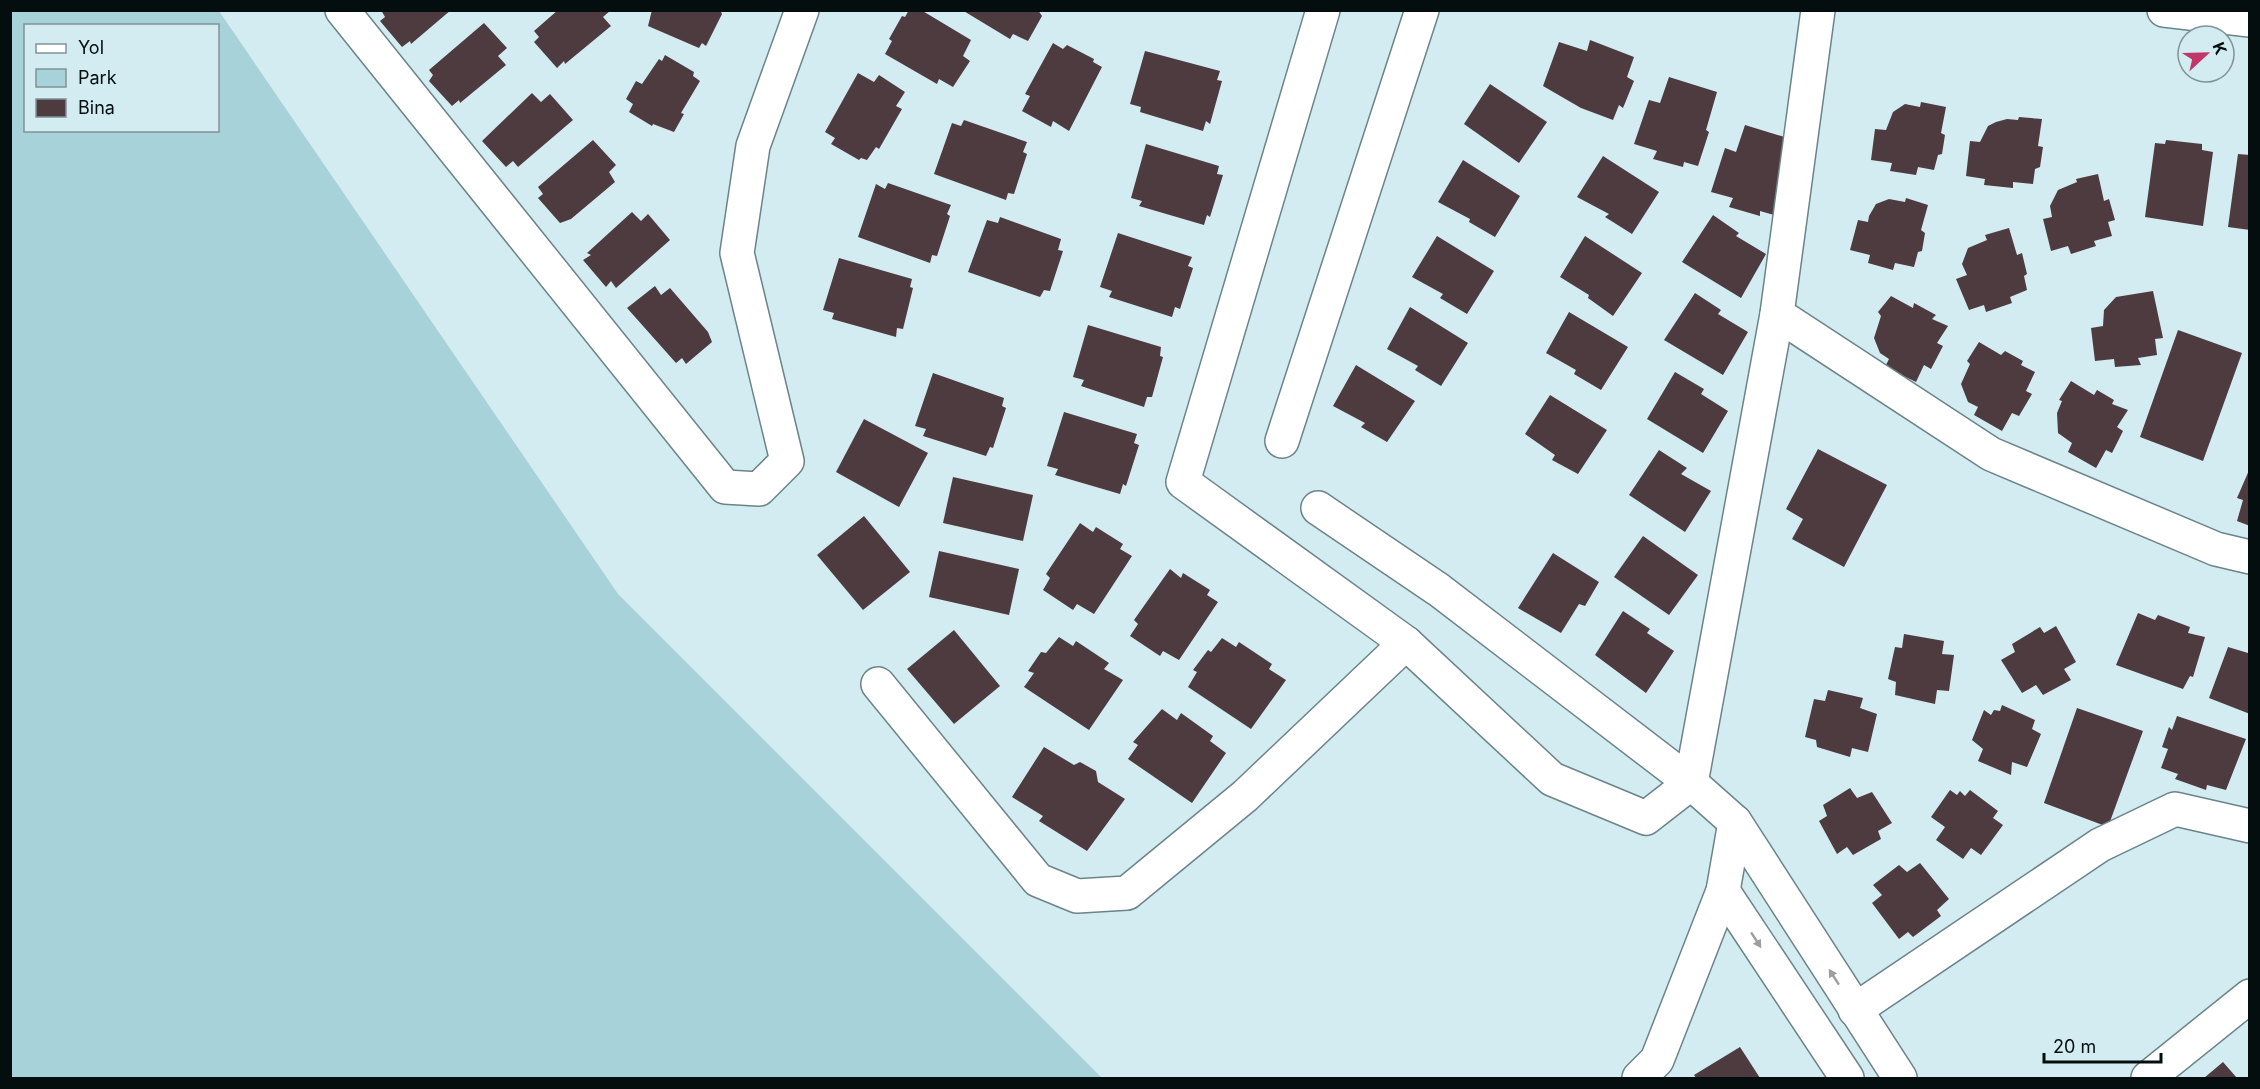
<svg xmlns="http://www.w3.org/2000/svg" width="2260" height="1089" font-family="Inter,sans-serif">
<style>
.green{fill:#a8d2da;fill-rule:evenodd}
.building{fill:#4e3b40}
.lines{fill:none;stroke-linecap:round;stroke-linejoin:round}
.street-casing{stroke:#6c8488;stroke-width:36}
.street{stroke:#fff;stroke-width:33}
.oneway{fill:#9b9f9f}
</style>
<rect width="100%" height="100%" fill="#d2ecf1"/>
<path class="green" d="M10,11H219L618,594L1102,1078H11ZM26,26H218V130H26Z"/>
<g class="building">
<polygon points="381,10 451,10 411,44 410,41 402,47 380,21 385,17"/>
<polygon points="558,10 611,10 603,17 611,26 565,64 564,61 557,68 534,42 539,37 534,31"/>
<polygon points="652,10 720,10 722,14 706,46 702,43 699,48 648,26"/>
<polygon points="909,10 921,10 971,40 963,56 970,61 953,87 939,79 937,84 885,54 892,41 889,39 902,16 905,17"/>
<polygon points="962,10 1038,10 1042,16 1028,41 1013,34 1010,39"/>
<polygon points="484,23 507,48 498,56 506,65 460,103 459,100 452,106 429,81 433,75 429,70"/>
<polygon points="1590,40 1634,57 1627,77 1634,81 1623,108 1619,105 1613,120 1581,108 1543,86 1559,42 1587,51"/>
<polygon points="1053,43 1063,49 1067,45 1094,59 1093,62 1102,67 1069,131 1053,121 1051,127 1022,111 1030,96 1025,94"/>
<polygon points="1145,51 1220,71 1217,80 1222,81 1210,124 1206,121 1203,131 1140,112 1141,107 1130,104"/>
<polygon points="665,55 694,72 693,76 700,81 681,113 684,114 674,132 653,124 652,126 629,112 633,104 626,99 636,81 642,84 659,59 662,61"/>
<polygon points="858,73 874,82 879,75 905,92 896,106 902,109 879,149 876,147 867,160 861,158 859,160 831,144 835,138 825,132"/>
<polygon points="1669,77 1717,92 1706,130 1709,132 1698,166 1684,162 1683,167 1653,159 1657,151 1634,144 1649,100 1660,103"/>
<polygon points="1490,84 1547,122 1519,163 1464,124"/>
<polygon points="532,93 541,102 550,94 573,120 518,167 513,161 506,167 482,141"/>
<polygon points="1921,102 1946,107 1941,133 1945,135 1942,154 1938,155 1934,170 1918,167 1916,175 1890,171 1892,163 1871,160 1875,129 1886,130 1893,112 1905,104 1920,107"/>
<polygon points="2019,117 2042,119 2038,146 2043,147 2040,167 2035,169 2033,184 2013,182 2013,188 1984,185 1985,179 1966,176 1970,141 1980,142 1988,126 1996,122 2007,119 2018,120"/>
<polygon points="964,120 1027,142 1023,152 1027,154 1014,194 1008,193 1006,200 934,174 952,123 961,126"/>
<polygon points="1745,125 1794,140 1774,215 1760,211 1760,216 1729,207 1733,198 1711,192 1725,148 1736,152"/>
<polygon points="593,140 616,165 609,172 615,182 571,219 560,223 538,198 543,194 538,187"/>
<polygon points="2166,140 2202,144 2202,150 2213,152 2203,226 2145,217 2155,143 2165,144"/>
<polygon points="1146,144 1219,166 1217,174 1223,175 1210,217 1207,215 1204,225 1139,206 1142,201 1131,198"/>
<polygon points="2238,154 2250,155 2250,230 2228,227"/>
<polygon points="1603,156 1659,192 1632,234 1605,217 1609,214 1577,197"/>
<polygon points="1463,160 1520,196 1495,237 1469,222 1470,219 1438,202"/>
<polygon points="2098,174 2104,201 2109,199 2115,220 2108,222 2112,236 2094,241 2096,246 2071,254 2068,246 2051,251 2043,219 2052,217 2050,206 2058,190 2077,182 2076,179"/>
<polygon points="888,183 951,205 947,214 950,216 937,256 932,255 930,263 858,237 876,184 885,189"/>
<polygon points="1906,198 1928,205 1921,230 1925,233 1922,251 1918,252 1914,267 1895,263 1893,270 1868,263 1870,255 1850,250 1858,220 1868,222 1869,216 1876,204 1889,199 1905,202"/>
<polygon points="632,212 641,221 648,214 670,240 616,288 611,281 606,287 583,260 591,255 587,253"/>
<polygon points="1713,215 1739,233 1736,236 1766,254 1741,298 1682,262"/>
<polygon points="1000,217 1061,239 1058,250 1063,251 1050,291 1044,290 1040,297 968,272 987,220 998,223"/>
<polygon points="2009,228 2017,255 2022,253 2027,274 2024,276 2027,290 2010,297 2012,303 1986,312 1984,305 1969,310 1956,279 1967,275 1962,264 1968,248 1987,240 1985,235"/>
<polygon points="1118,233 1192,257 1188,266 1193,268 1180,309 1175,307 1172,317 1109,297 1112,291 1100,287"/>
<polygon points="1437,236 1494,271 1467,314 1440,298 1443,294 1412,277"/>
<polygon points="1585,236 1642,273 1613,316 1588,298 1589,295 1560,277"/>
<polygon points="839,258 912,279 910,287 913,288 903,329 897,328 896,337 832,319 834,313 823,310"/>
<polygon points="655,286 661,295 670,288 708,332 712,342 686,364 682,358 676,363 627,308"/>
<polygon points="2153,291 2163,338 2155,339 2157,355 2138,358 2141,365 2115,367 2114,359 2095,361 2091,328 2103,326 2104,310 2116,297"/>
<polygon points="1695,293 1721,310 1718,314 1748,332 1723,375 1664,340"/>
<polygon points="1891,296 1913,308 1914,303 1936,315 1932,319 1948,326 1937,343 1943,346 1931,369 1924,365 1916,382 1885,367 1889,359 1880,353 1874,338 1881,316 1878,312"/>
<polygon points="1410,307 1468,343 1441,386 1415,370 1418,366 1387,349"/>
<polygon points="1569,312 1628,347 1601,390 1579,377 1574,374 1576,370 1546,353"/>
<polygon points="1088,325 1161,347 1160,356 1163,357 1152,397 1147,397 1144,407 1081,386 1084,380 1073,377"/>
<polygon points="2178,330 2242,353 2203,461 2140,437"/>
<polygon points="1979,342 2001,355 2005,351 2023,361 2021,365 2035,372 2026,391 2032,394 2019,416 2012,413 2002,431 1974,415 1978,407 1968,402 1961,384 1970,364 1967,361"/>
<polygon points="1356,365 1415,401 1387,442 1361,427 1365,423 1333,406"/>
<polygon points="1675,372 1704,389 1701,394 1728,411 1703,453 1647,419"/>
<polygon points="933,373 1004,398 1002,406 1006,408 993,448 990,447 986,456 923,436 926,429 915,426"/>
<polygon points="2071,381 2094,395 2097,390 2114,400 2112,404 2128,410 2117,427 2123,431 2112,453 2106,450 2096,468 2068,452 2072,443 2058,433 2057,413 2062,401 2059,400"/>
<polygon points="1550,395 1607,430 1578,474 1552,460 1555,455 1525,434"/>
<polygon points="1064,412 1137,434 1134,443 1139,445 1126,486 1123,484 1120,494 1055,475 1058,469 1047,466"/>
<polygon points="864,419 928,453 899,507 836,472"/>
<polygon points="1818,449 1887,485 1844,567 1792,539 1803,519 1786,509"/>
<polygon points="1659,450 1687,468 1681,474 1711,491 1685,532 1629,495"/>
<polygon points="2250,468 2250,526 2237,521 2243,500 2237,498"/>
<polygon points="953,477 1033,495 1023,541 943,523"/>
<polygon points="864,516 910,572 863,610 817,555"/>
<polygon points="1080,523 1093,532 1096,527 1123,544 1120,549 1132,556 1094,614 1077,604 1073,610 1043,590 1050,578 1046,574"/>
<polygon points="1643,536 1698,575 1669,615 1614,577"/>
<polygon points="939,551 1019,569 1009,615 929,597"/>
<polygon points="1553,553 1599,582 1585,606 1579,604 1561,633 1518,608"/>
<polygon points="1170,569 1181,578 1183,573 1210,590 1207,595 1218,602 1179,660 1163,651 1160,656 1130,636 1138,624 1134,620"/>
<polygon points="1623,611 1650,629 1647,633 1674,651 1646,693 1595,655"/>
<polygon points="2138,613 2155,620 2158,615 2190,627 2188,633 2205,637 2193,677 2190,676 2183,689 2116,665"/>
<polygon points="2056,626 2076,662 2064,669 2071,680 2043,695 2036,685 2022,693 2001,660 2015,652 2012,644 2040,627 2044,633"/>
<polygon points="954,630 1000,686 954,724 907,669"/>
<polygon points="1904,634 1944,641 1942,654 1954,655 1949,691 1937,690 1935,704 1895,695 1896,682 1888,679 1895,647 1902,648"/>
<polygon points="1059,637 1073,646 1076,641 1109,663 1104,669 1123,680 1089,730 1024,687 1034,673 1028,671 1041,652 1046,653"/>
<polygon points="1222,638 1236,647 1239,642 1272,664 1269,669 1286,680 1251,729 1188,687 1197,672 1193,670 1208,650 1211,652"/>
<polygon points="2228,647 2248,653 2250,649 2250,714 2209,698"/>
<polygon points="1828,690 1863,698 1860,708 1877,714 1868,752 1852,748 1850,757 1817,747 1816,740 1805,737 1814,699 1825,701"/>
<polygon points="2002,705 2035,720 2032,729 2041,734 2027,767 2012,762 2011,775 1978,761 1983,749 1972,740 1984,710 1991,715 1994,710 2000,711"/>
<polygon points="2077,708 2143,731 2108,827 2044,803"/>
<polygon points="1162,709 1177,720 1181,713 1213,736 1210,741 1226,753 1192,803 1128,759 1138,745 1133,742"/>
<polygon points="2177,716 2246,739 2226,790 2207,785 2206,790 2175,779 2178,774 2161,768 2168,749 2162,747 2169,727 2172,730"/>
<polygon points="1044,747 1074,765 1080,762 1096,771 1098,782 1125,799 1087,851 1039,821 1043,816 1012,797"/>
<polygon points="1850,788 1857,798 1872,792 1892,823 1878,831 1881,839 1853,855 1847,847 1837,854 1819,821 1827,816 1823,805"/>
<polygon points="1950,790 1957,795 1960,791 1965,796 1970,790 1998,811 1993,818 2003,825 1981,855 1971,848 1963,859 1936,840 1945,827 1931,817"/>
<polygon points="1920,863 1949,899 1937,910 1941,916 1913,937 1908,932 1899,939 1872,903 1882,895 1873,885 1899,865 1907,872"/>
<polygon points="1740,1047 1760,1078 1696,1078 1694,1075"/>
<polygon points="2223,1062 2237,1078 2204,1078"/>
</g>
<g class="lines">
<defs>
<g id="street">
<polyline points="342,10 725,487 759,489 787,461 737,253 753,146 802,10"/>
<polyline points="1323,10 1183,482 1406,643 1552,779 1646,818 1691,783 1777,314 1818,10"/>
<polyline points="2164,10 2250,20"/>
<polyline points="1777,314 1991,454 2216,549 2250,557"/>
<polyline points="1282,441 1422,10"/>
<polyline points="1318,508 1439,590 1691,783 1735,822 1900,1078"/>
<polyline points="878,684 1038,880 1077,896 1127,893 1245,796 1406,643"/>
<polyline points="1723,891 1847,1078"/>
<polyline points="1855,1010 2100,845 2175,809 2250,826"/>
<polyline points="1639,1078 1657,1060 1723,891 1735,822"/>
<polyline points="2148,1078 2250,996"/>
</g>
</defs>
<use href="#street" class="street-casing"/>
<use href="#street" class="street"/>
</g>
<defs><path id="oneway-solid" d="M-6-.8H1V-3.2L6.5 0L1 3.2V.8H-6Z" transform="scale(1.5)"/></defs>
<g class="oneway">
<use href="#oneway-solid" transform="translate(1756 940) rotate(57)"/>
<use href="#oneway-solid" transform="translate(1834 977) rotate(-123)"/>
</g>
<rect width="2260" height="1089" fill="none" stroke="#050e0f" stroke-width="24"/>
<rect x="24" y="24" width="195" height="108" fill="#d2ecf1" stroke="#809397" stroke-width="1.5"/>
<rect x="36" y="44" width="30" height="9" fill="#ffffff" stroke="#809397" stroke-width="1.5"/>
<text x="78" y="54" font-size="18" fill="#050e0f">Yol</text>
<rect x="36" y="69" width="30" height="18" fill="#a8d2da" stroke="#809397" stroke-width="1.5"/>
<text x="78" y="84" font-size="18" fill="#050e0f">Park</text>
<rect x="36" y="99" width="30" height="18" fill="#4e3b40" stroke="#809397" stroke-width="1.5"/>
<text x="78" y="114" font-size="18" fill="#050e0f">Bina</text>
<g transform="translate(2206 54) rotate(68)"><circle r="28" fill="#d2ecf1" stroke="#809397" stroke-width="1.5"/>
<path d="M0-4.5L10 22L0 15L-10 22Z" fill="#c2366b"/>
<text y="-9" font-size="16" font-weight="bold" text-anchor="middle" fill="#050e0f">K</text>
</g>
<path d="M2044 1053v9h117v-9" fill="none" stroke="#050e0f" stroke-width="3"/>
<text x="2053" y="1053" font-size="18" fill="#050e0f" stroke="#d2ecf1" stroke-width="4.5" paint-order="stroke">20 m</text>
</svg>
